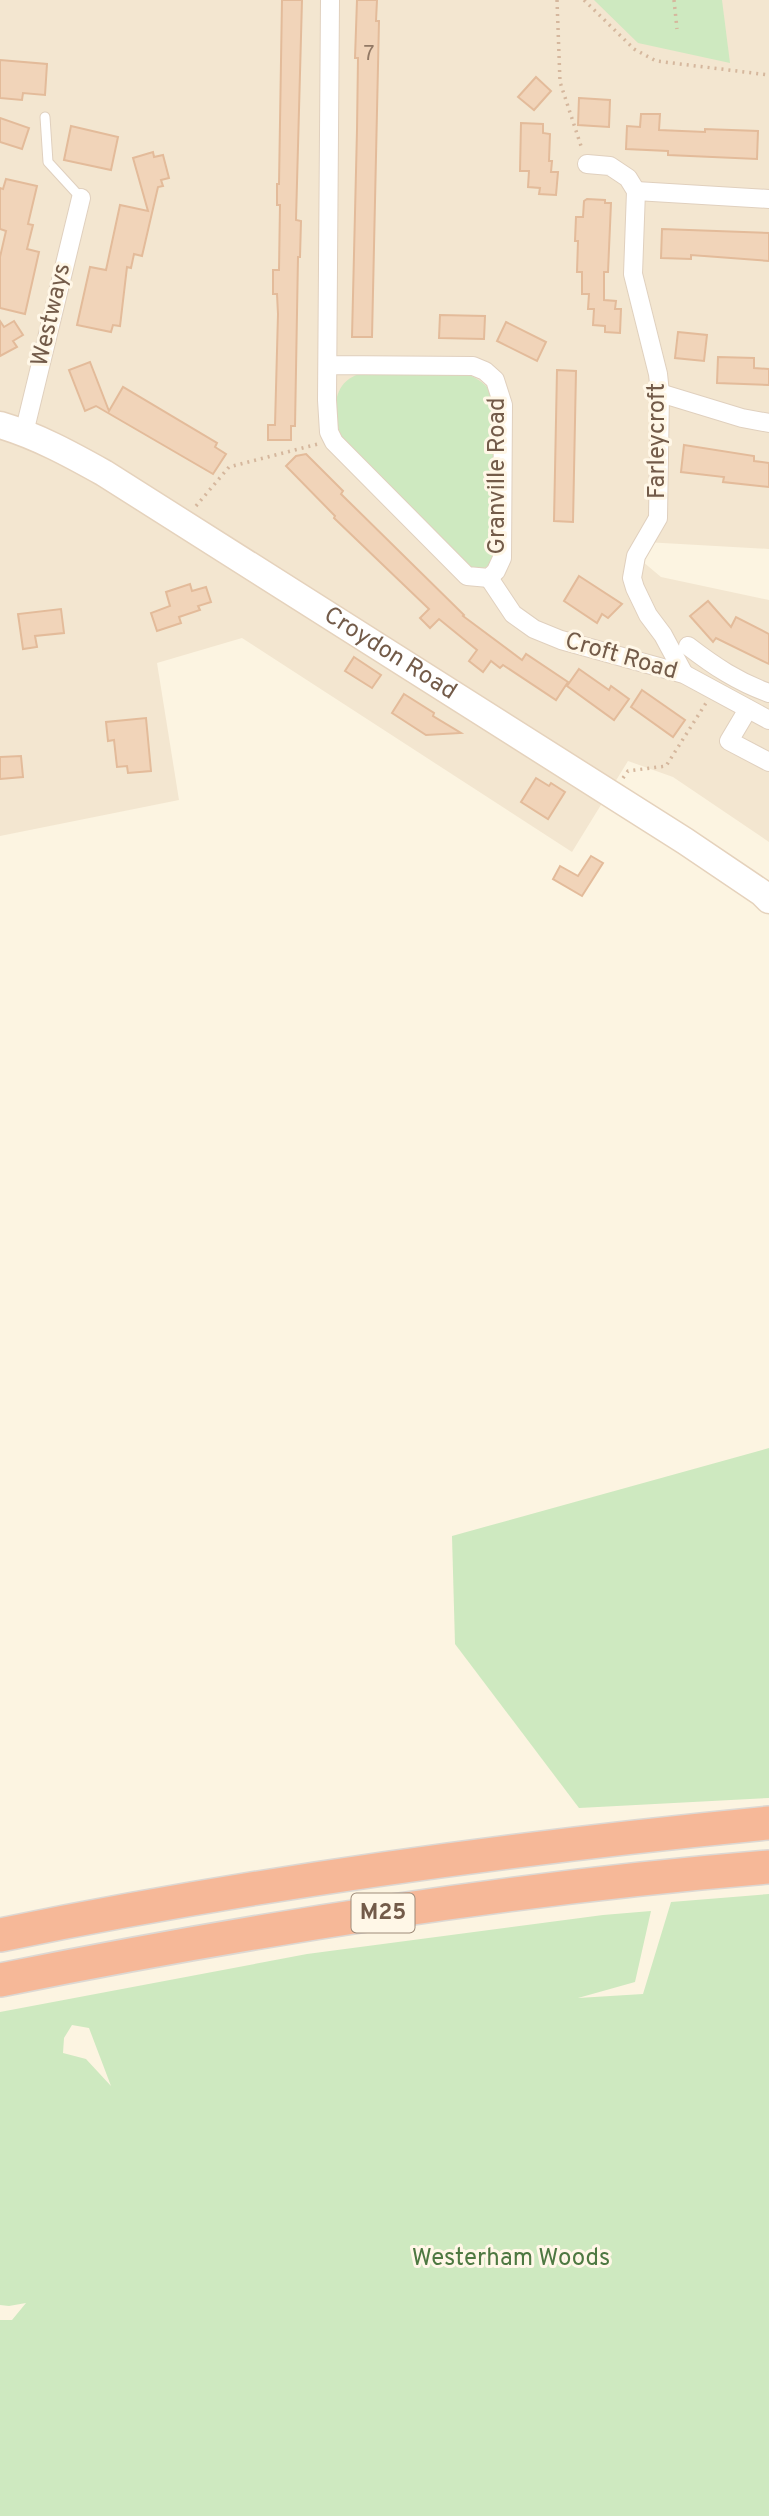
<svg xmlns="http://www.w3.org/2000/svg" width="769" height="2516" font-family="Overpass,sans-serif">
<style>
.residential{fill:#f3e6d0}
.green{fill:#cee9c0;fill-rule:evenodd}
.building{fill:#f1d4b9;stroke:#e3bb9a;stroke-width:2}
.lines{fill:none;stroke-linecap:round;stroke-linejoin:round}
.service-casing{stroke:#e0d0be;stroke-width:11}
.minor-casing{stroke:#e0d0be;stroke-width:20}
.secondary-casing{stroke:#e5d2bc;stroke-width:29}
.motorway-casing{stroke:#ddd8d3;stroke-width:36}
.path{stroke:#d5b79d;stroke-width:3.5;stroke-dasharray:2 5;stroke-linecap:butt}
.service{stroke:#fff;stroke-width:9}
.minor{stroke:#fff;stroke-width:18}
.secondary{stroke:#fff;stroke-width:26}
.motorway{stroke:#f6b898;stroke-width:33}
.labels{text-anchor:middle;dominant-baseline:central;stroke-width:6;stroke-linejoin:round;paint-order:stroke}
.number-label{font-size:21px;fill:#927965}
.shield{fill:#fff7e7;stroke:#9d8a78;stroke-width:2}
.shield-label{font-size:23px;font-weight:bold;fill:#735b49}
.street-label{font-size:24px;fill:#735b49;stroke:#fff7e7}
.park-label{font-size:24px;fill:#4d7841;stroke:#fff7e7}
</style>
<rect width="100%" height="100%" fill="#fcf4e1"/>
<polygon class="residential" points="0,0 769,0 769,549 645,542 636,556 661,577 769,600 769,842 673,777 628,761 572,852 242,638 157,663 179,800 0,836"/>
<g class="green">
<polygon points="594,0 722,0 730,63 638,43"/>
<path d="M373,371L469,375C481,380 492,389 496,401L494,558C489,569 480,570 470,567L341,436C330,404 334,375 373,371Z"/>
<polygon points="769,1448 769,1798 579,1808 455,1644 452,1536"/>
<path d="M769,1894V2516H0V2320H12L26,2303L9,2306L0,2305V2012L307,1954L603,1915L651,1911L635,1982L578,1998L643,1994L671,1902ZM72,2025L89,2028L111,2086L86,2059L63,2053L64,2038Z"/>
</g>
<g class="building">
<polygon points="282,0 302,0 296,220 301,221 300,257 298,257 295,426 291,426 291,440 268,440 268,425 275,425 278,314 277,294 273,294 273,270 279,270 280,205 277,205 277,184 279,184"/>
<polygon points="357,0 377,0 376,21 379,21 372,337 352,337 357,130 358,58 355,58"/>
<polygon points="0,60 47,64 45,95 23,93 22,100 0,98"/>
<polygon points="536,77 551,91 534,110 518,97"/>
<polygon points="579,98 610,100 609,127 578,125"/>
<polygon points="641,114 660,114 659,130 705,132 705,129 758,131 757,159 668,155 668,151 626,149 627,126 640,127"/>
<polygon points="0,118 29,128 22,149 0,142"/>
<polygon points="521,123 543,124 543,133 550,134 549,161 552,161 551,172 558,172 556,195 539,194 540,188 528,187 529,171 520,171"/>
<polygon points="71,126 118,137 111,170 64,160"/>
<polygon points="153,152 154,157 163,155 169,178 161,180 163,186 158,187 142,256 134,254 131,268 127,267 120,326 113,325 111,332 77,325 90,267 106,270 120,205 148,211 133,158"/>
<polygon points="6,179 37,186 28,224 33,225 27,249 39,252 25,314 0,308 0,257 6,231 0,229 0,188 3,189"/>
<polygon points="587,199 605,200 605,203 611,203 608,272 604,272 604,300 616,301 615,309 621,309 620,333 605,332 605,326 593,325 594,309 588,309 589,294 582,294 582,272 577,272 578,241 575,241 576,217 583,217 584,201"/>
<polygon points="662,229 769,233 769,261 691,255 691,259 661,258"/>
<polygon points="440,315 485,316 484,339 439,338"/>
<polygon points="0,321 4,327 14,321 23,335 13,341 17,347 0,356"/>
<polygon points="506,322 546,342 537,361 497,341"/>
<polygon points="678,332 707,335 704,361 675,358"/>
<polygon points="718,357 754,358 754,368 769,369 769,385 717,383"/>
<polygon points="90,362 109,411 123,387 217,443 215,447 226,454 213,474 96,406 85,411 69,370"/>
<polygon points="557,370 576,371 573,522 554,521"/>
<polygon points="684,445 754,456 754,461 769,463 769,487 723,482 724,477 681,472"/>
<polygon points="306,454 343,491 341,494 464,615 463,616 522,660 526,654 568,682 556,700 503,665 500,668 491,661 483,672 469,661 477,650 439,619 430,628 420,618 429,609 334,518 335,516 286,466 296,456"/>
<polygon points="579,576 622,604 608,618 602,614 597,623 564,601"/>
<polygon points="190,584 192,591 206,587 211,602 198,606 200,610 179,617 181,623 157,631 151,613 170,606 166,592"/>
<polygon points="708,601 731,627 736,617 769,634 769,664 716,638 713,642 690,616"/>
<polygon points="61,609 64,633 35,636 37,647 23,649 18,614"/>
<polygon points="354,657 381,675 372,688 345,671"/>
<polygon points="579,669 609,690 611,686 629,699 614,720 567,686"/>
<polygon points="642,690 685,720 673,737 631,707"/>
<polygon points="404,694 434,713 433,716 461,733 426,735 392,713"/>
<polygon points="146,718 151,771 128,773 127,766 117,767 114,740 108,741 106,722"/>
<polygon points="21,756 23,777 0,779 0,757"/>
<polygon points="536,778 549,786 551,783 565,792 548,819 521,802"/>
<polygon points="591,856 603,863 582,896 553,879 560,866 578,876"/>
</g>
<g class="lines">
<defs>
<polyline id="service" points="45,117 48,162 81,198"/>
<g id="minor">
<polyline points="587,164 610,166 628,178 636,191 633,274 658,374 660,393 658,518 636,556 632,578 635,588 648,615 663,635 684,674"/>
<polyline points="636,191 769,199"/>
<polyline points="328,365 473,366 485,371 495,380 503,405 502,558 496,571 489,578 467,576 334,442 329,432 327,400 330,0"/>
<polyline points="660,393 742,418 769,423"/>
<polyline points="24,433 81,198"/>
<polyline points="489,578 513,614 534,629 561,640 684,674 769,720"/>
<path d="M688,646C714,666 738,682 769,693"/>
<polyline points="748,709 729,741 769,762"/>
</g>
<g id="secondary">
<path id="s1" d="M0,425C37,436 70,454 104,473L685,841L762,893L769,900"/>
</g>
<g id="motorway">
<path d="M0,1935C254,1883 511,1848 769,1823"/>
<path d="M0,1980C254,1929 511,1888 769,1867"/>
</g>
</defs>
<use href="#service" class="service-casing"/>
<use href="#minor" class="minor-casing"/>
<use href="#secondary" class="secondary-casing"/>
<use href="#motorway" class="motorway-casing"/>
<g class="path">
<polyline points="557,0 560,82 582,149"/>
<polyline points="584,0 634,49 656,61 769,75"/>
<polyline points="674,0 677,29"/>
<polyline points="196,506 229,467 318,444"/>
<polyline points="623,778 628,771 666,766 706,703"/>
</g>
<use href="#service" class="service"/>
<use href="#minor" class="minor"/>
<use href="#secondary" class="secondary"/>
<use href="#motorway" class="motorway"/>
</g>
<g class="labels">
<g class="number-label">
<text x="369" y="54">7</text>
</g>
<rect class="shield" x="351.5" y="1893.5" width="63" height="39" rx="5"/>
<g class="shield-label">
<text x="383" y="1913">M25</text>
</g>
<g class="street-label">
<text transform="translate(52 315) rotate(-77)">Westways</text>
<text transform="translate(658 441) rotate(-90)">Farleycroft</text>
<text transform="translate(498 476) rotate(-90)">Granville Road</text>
<text stroke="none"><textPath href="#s1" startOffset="453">Croydon Road</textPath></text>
<text transform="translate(621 657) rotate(16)">Croft Road</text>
</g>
<g class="park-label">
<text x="511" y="2259">Westerham Woods</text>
</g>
</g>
</svg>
